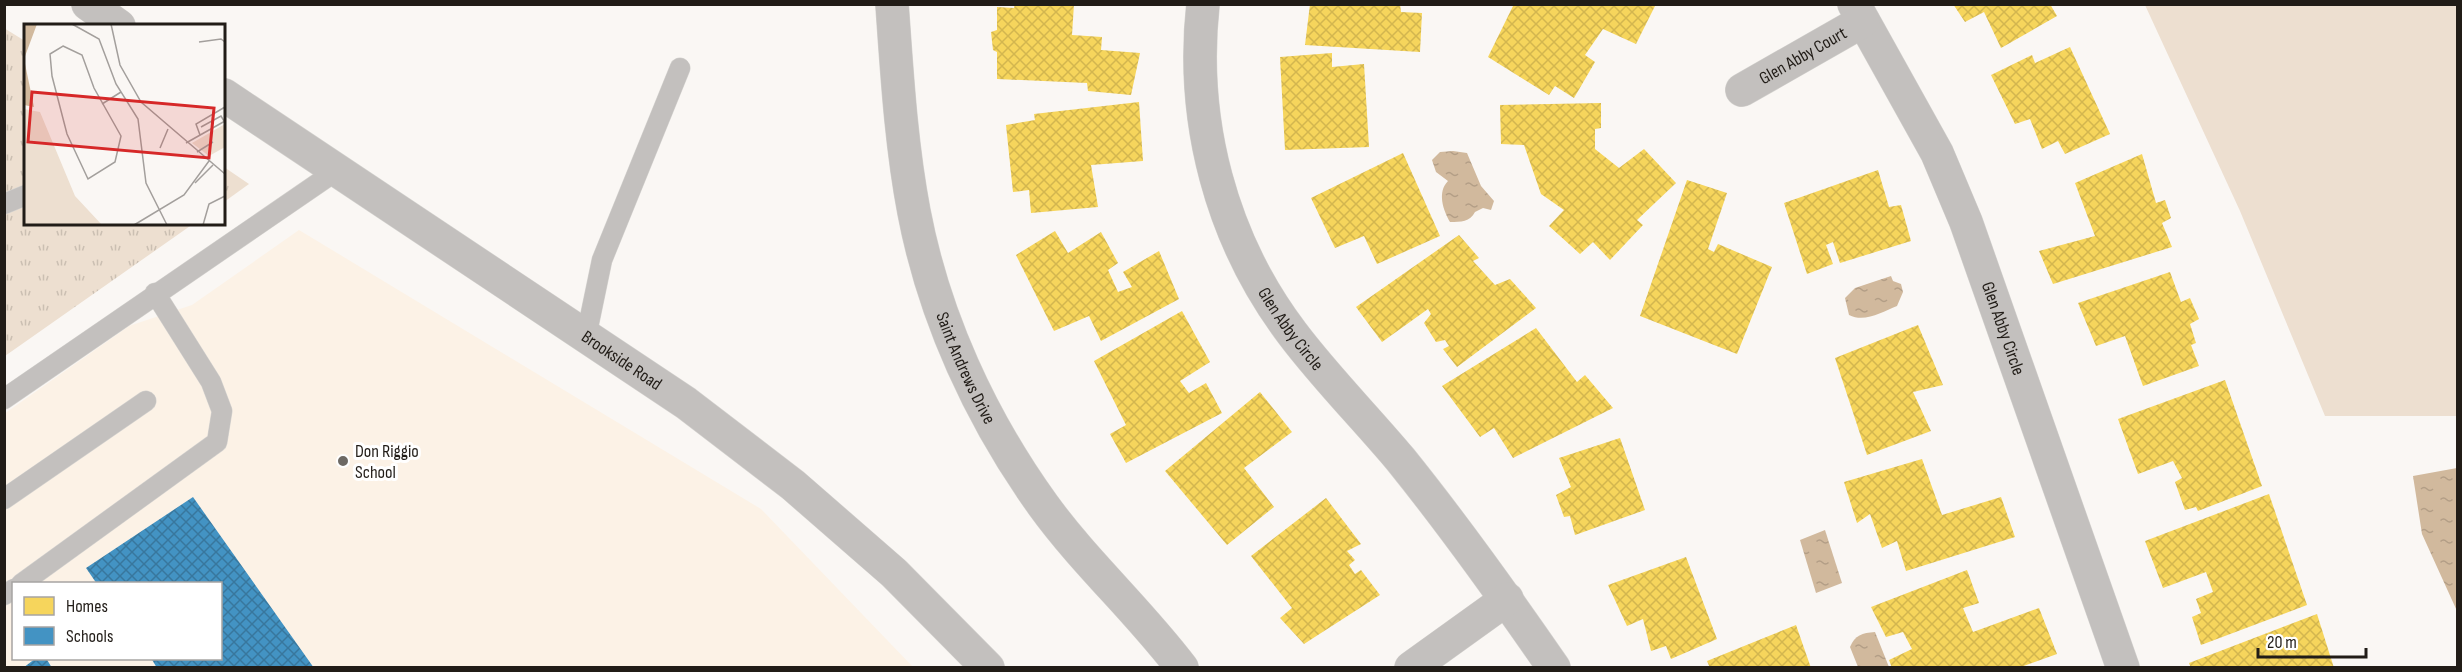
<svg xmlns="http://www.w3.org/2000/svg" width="2462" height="672" font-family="'Sofia Sans Condensed',sans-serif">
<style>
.built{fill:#fcf2e6;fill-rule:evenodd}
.grass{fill:#eddfd0}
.park{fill:url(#park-tufts)}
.water{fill:url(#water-ripples)}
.homes{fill:url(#homes-cross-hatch)}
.schools{fill:url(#schools-cross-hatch)}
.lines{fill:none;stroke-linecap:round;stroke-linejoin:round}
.service-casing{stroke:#d6d4d1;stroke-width:21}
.minor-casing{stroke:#d6d4d1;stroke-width:34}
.tertiary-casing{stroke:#d6d4d1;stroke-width:34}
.service{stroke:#c3c0be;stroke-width:20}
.minor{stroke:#c3c0be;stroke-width:33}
.tertiary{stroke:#c3c0be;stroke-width:33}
.poi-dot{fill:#6d6964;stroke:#fff;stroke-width:2}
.labels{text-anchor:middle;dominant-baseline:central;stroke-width:6;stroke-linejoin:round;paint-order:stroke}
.street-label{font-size:18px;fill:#211c17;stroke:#fff}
.poi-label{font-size:18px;fill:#211c17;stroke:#fff;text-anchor:start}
.inset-road{fill:none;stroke:#a39f9c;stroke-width:1.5}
.view{fill:#d62828;fill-opacity:0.15;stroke:#d62828;stroke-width:3}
.inset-edge{fill:none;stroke:#211c17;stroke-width:3}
</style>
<defs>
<pattern id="park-tufts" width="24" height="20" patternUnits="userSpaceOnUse" patternTransform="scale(1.5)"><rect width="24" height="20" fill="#eddfd0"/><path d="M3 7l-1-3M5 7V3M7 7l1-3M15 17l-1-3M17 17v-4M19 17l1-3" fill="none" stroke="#cbbfb2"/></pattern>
<pattern id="water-ripples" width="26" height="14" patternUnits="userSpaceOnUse" patternTransform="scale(1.5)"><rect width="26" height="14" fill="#d1b99d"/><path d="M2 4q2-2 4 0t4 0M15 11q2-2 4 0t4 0" fill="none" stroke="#b39e86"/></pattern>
<pattern id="homes-cross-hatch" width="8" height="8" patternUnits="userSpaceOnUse" patternTransform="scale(1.5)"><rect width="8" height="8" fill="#f6d55c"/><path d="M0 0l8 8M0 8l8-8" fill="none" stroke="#d3b64f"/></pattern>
<pattern id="schools-cross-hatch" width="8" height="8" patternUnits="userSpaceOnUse" patternTransform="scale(1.5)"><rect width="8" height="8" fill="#4393c3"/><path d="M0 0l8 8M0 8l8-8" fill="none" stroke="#38779d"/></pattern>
</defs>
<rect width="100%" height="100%" fill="#faf7f4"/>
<path class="built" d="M299,230L761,509L913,667H5L4,414L129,326L192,305ZM14,584H220V658H14Z"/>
<polygon class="grass" points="2145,5 2457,5 2457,416 2325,416 2240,211"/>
<g class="park">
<polygon points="4,28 25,41 26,224 193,224 5,356"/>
<polygon points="224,167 249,184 224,202"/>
</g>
<g class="water">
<path d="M1453,151L1467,153L1481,186L1494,201L1491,210L1483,208L1475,212C1470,222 1461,222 1450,222C1443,210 1437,192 1448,181L1436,172L1432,160L1440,152Z"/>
<path d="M1891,276L1893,281L1901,284L1903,292L1897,306C1882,312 1865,323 1849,315L1845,298L1855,288Z"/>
<polygon points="2457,468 2458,468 2457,611 2422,534 2413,476"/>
<polygon points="1825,530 1842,583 1816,593 1800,540"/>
<path d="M1875,632L1889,667H1858L1850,647C1855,635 1862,633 1875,632Z"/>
</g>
<g class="homes">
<polygon points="1015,4 1074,4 1072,35 1102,37 1101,50 1140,53 1131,95 1088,91 1087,83 997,79 997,52 993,50 991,32 997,30 997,7 1014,8"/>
<polygon points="1310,4 1400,4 1401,12 1422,13 1420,52 1305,45"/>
<polygon points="1514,4 1652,4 1655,6 1636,44 1603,29 1585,55 1595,62 1574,98 1555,86 1549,95 1488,57"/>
<polygon points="1953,4 2050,4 2057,16 2001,48 1984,12 1965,22"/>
<polygon points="2070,47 2110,134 2065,154 2058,141 2042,149 2030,119 2015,124 1991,75 2032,55 2035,63"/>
<polygon points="1332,53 1332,67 1364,64 1369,147 1285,150 1280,57"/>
<polygon points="1139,102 1143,161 1091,165 1098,207 1031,213 1029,190 1013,192 1006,125 1035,120 1034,114"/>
<polygon points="1601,103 1601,128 1595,129 1595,149 1619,168 1644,149 1676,183 1637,220 1643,225 1610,260 1593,242 1580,254 1549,226 1564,210 1541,194 1524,145 1501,144 1500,105"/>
<polygon points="1403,153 1440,236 1377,264 1364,236 1335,248 1311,198"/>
<polygon points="2142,154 2156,203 2165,200 2171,218 2162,223 2172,247 2053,284 2039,251 2095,236 2075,183"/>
<polygon points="1878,170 1889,207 1901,205 1911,241 1840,263 1833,242 1826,245 1833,264 1807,274 1784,203"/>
<polygon points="1687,180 1727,193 1708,249 1714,252 1718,244 1772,267 1737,354 1640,316"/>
<polygon points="1055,231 1068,253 1101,232 1118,263 1108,270 1118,292 1132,287 1123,272 1159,251 1179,299 1101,341 1089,316 1054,331 1016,255"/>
<polygon points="1459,235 1479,258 1473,261 1495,285 1510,279 1536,308 1457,367 1443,349 1449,346 1445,340 1436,342 1424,323 1431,314 1428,309 1382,342 1356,307"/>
<polygon points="2170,272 2181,302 2190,298 2199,319 2190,324 2196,343 2191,345 2199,366 2143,386 2125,336 2096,346 2078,303"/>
<polygon points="1182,311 1210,362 1180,381 1189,393 1206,383 1222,413 1126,463 1110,434 1126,425 1094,361"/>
<polygon points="1918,325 1943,385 1913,392 1931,431 1867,455 1835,358"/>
<polygon points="1536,328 1577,382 1585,375 1613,408 1513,458 1494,428 1480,437 1442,386"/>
<polygon points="2225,380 2262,486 2198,511 2196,507 2185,510 2175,482 2182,478 2173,461 2138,474 2118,419"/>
<polygon points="1260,392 1292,432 1244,468 1274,507 1227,545 1165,471"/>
<polygon points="1620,438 1645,510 1575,535 1570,516 1564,517 1556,495 1571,487 1559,458"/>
<polygon points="1922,459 1942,515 2001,497 2015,537 1906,571 1897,541 1882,548 1870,514 1857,523 1844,482"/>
<polygon points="2269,494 2307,605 2201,645 2192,617 2201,613 2196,599 2213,592 2206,572 2163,588 2145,541"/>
<polygon points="1326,498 1361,544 1347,551 1355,560 1349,565 1355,574 1361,570 1380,595 1304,644 1280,618 1292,608 1251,556"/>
<polygon points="1686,557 1717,639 1671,659 1666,646 1651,651 1643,619 1627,626 1608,585"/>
<polygon points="1967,570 1979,603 1963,608 1973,632 2039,608 2057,654 2018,668 1892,668 1889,660 1912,649 1903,632 1886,637 1871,607"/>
<polygon points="2317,614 2334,668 2191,668 2189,663"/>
<polygon points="1796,625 1811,668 1710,668 1707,661"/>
</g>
<g class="schools">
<polygon points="193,497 314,668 157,668 151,658 220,658 220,584 97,584 86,568"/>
<polygon points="36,658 46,658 52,668 23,668"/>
</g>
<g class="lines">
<defs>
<g id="service">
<polyline points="4,204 26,195"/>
<polyline points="586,337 602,260 680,68"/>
<polyline points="4,399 336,171"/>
<polyline points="4,499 146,401"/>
<polyline points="21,584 217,442 222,411 211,382 155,293"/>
<polyline points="4,595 14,589"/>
</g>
<g id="minor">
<path id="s1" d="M892,4C897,74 901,144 914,212C934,317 981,419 1043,505C1085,563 1139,611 1182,668"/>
<path id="s2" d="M1203,4C1190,121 1221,239 1292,333C1325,377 1365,417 1401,460C1455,527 1505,597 1554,668"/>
<path id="s3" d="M1854,4L1937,153L1966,222L2123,668"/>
<path id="s4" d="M1742,90L1863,21"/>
<polyline points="1411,668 1507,599"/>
</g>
<g id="tertiary">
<polyline points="88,4 119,26"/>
<path id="s5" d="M224,95L686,403L793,485L894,573L988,668"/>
</g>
</defs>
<use href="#service" class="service-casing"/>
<use href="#minor" class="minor-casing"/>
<use href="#tertiary" class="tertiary-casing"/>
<use href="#service" class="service"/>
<use href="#minor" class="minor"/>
<use href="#tertiary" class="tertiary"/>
</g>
<circle class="poi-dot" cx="343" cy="461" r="6"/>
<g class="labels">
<g class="street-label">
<text stroke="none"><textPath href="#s4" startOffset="70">Glen Abby Court</textPath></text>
<text stroke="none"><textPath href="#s2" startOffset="345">Glen Abby Circle</textPath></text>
<text stroke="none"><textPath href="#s3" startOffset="358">Glen Abby Circle</textPath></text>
<text stroke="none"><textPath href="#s5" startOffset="478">Brookside Road</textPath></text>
<text stroke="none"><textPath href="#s1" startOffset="374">Saint Andrews Drive</textPath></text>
</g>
<g class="poi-label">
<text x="355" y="451">Don Riggio<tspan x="355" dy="21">School</tspan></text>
</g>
</g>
<g transform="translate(24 24)">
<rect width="201" height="201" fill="#faf7f4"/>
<path d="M0,85L16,88L51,172L78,201H0Z" fill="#eddfd0"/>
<path d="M201,100V123L185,132L168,119Z" fill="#eddfd0"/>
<path d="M0,0H13L0,35L10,83L0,81Z" fill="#d1b99d"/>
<path class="inset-road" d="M48,0L75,15L92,60L114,95L122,159L143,201M87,0L96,41L117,78L201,150M175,18L197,15L201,18M39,22L58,31L70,64L97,112L91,138L64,155L43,110L28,52L26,30ZM78,80L97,68M177,103L197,92L200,97M176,111L172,100L201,83M162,119L201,97M136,124L144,105M173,128L189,118M171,159L189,141M110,201L160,171L185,137M179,201L185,180L201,172"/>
<path class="view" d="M8,68L190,84L185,134L4,118Z"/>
<rect width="201" height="201" class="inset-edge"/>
</g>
<rect width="2462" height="672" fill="none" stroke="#211c17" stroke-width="12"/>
<rect x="12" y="582" width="210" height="78" fill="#ffffff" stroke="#a6a4a2" stroke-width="1.5"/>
<rect x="24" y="597" width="30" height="18" fill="#f6d55c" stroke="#a6a4a2" stroke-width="1.5"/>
<text x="66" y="612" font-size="18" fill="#211c17">Homes</text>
<rect x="24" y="627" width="30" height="18" fill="#4393c3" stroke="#a6a4a2" stroke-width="1.5"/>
<text x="66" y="642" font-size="18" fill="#211c17">Schools</text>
<path d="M2258 648v9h108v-9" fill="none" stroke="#211c17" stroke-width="3"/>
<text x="2267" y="648" font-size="18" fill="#211c17" stroke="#ffffff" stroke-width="4.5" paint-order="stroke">20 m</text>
</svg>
